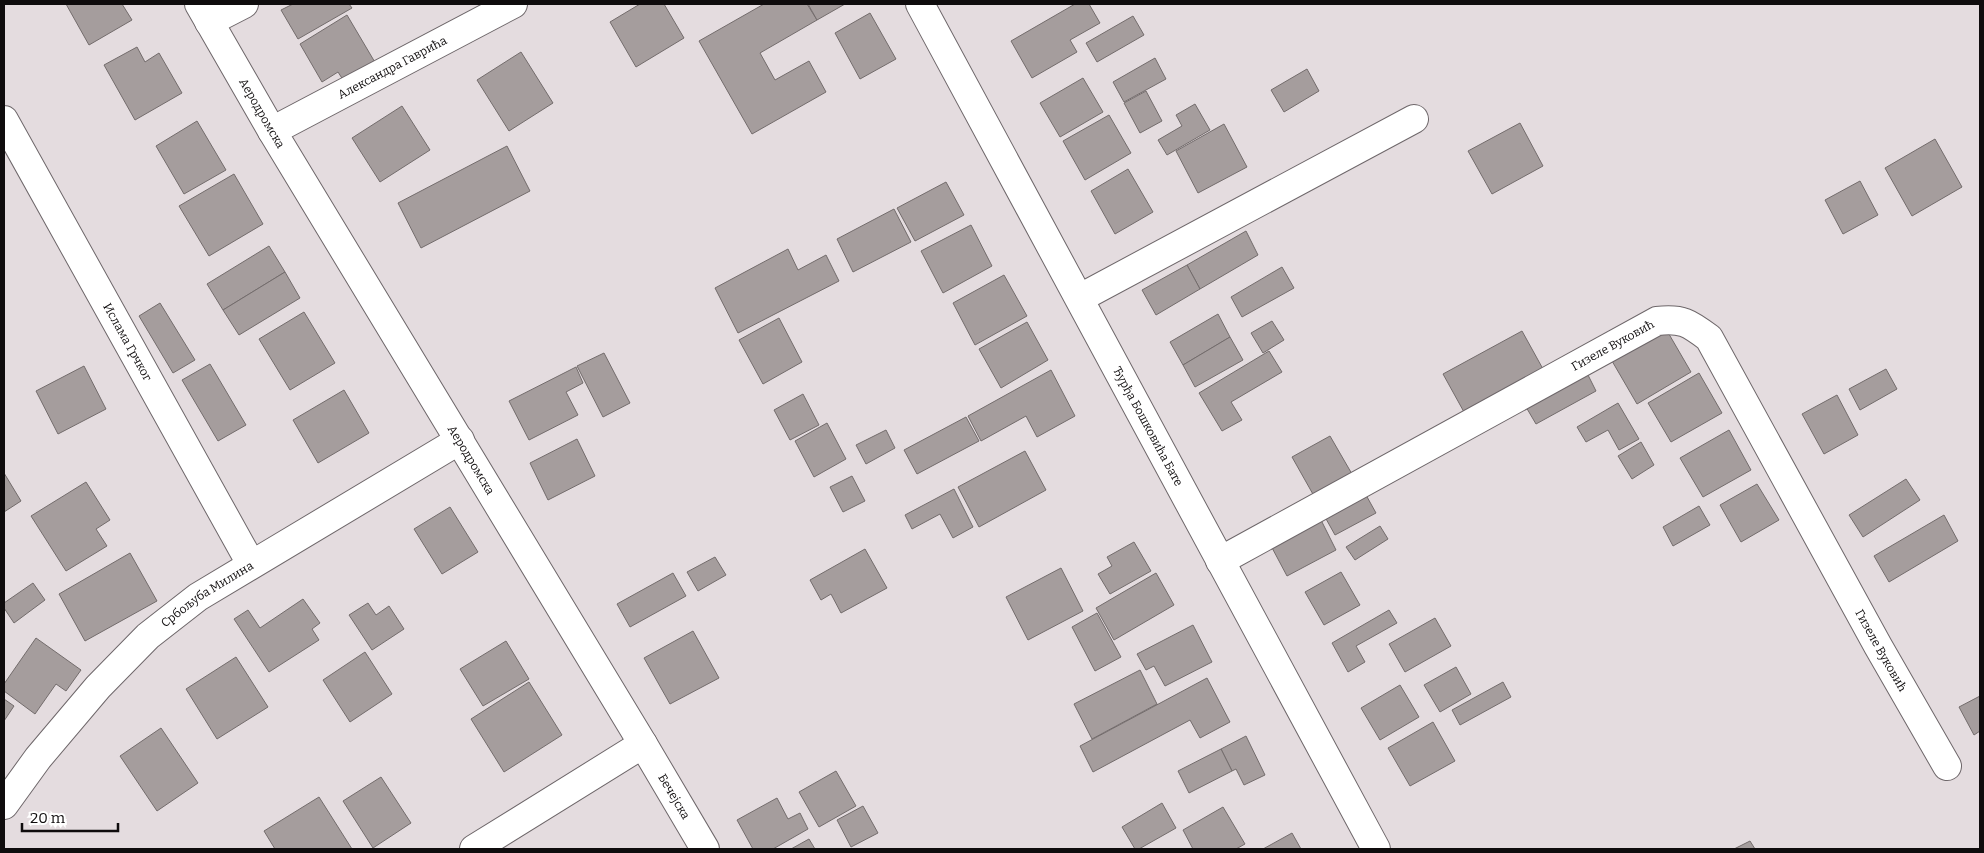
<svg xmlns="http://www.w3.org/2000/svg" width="1984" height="853" font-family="Bitter,serif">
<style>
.building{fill:#a59d9d;stroke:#736c6c}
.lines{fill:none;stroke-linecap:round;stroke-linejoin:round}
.minor-casing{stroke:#6e676a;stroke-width:30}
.minor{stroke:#fff;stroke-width:28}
.labels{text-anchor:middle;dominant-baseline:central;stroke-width:4;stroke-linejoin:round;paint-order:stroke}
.street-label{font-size:12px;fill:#0f0c0d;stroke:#fff}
</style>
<rect width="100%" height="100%" fill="#e4dcdf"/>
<g class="building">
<polygon points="66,4 122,4 132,20 89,45"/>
<polygon points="293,4 349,4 352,8 298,39 281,10"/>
<polygon points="640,4 664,4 684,38 636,67 610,22"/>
<polygon points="764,4 807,4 817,20 760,53 775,80 809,61 826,92 752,134 699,41"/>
<polygon points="808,4 845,4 817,20"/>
<polygon points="1075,4 1089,4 1100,23 1070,40 1077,52 1032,78 1011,41"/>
<polygon points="870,13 896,59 860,79 835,33"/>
<polygon points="347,15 376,64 345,83 338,72 322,82 300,44"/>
<polygon points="1133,16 1144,35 1097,62 1086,43"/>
<polygon points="137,47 145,62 159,53 182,93 135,120 104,65"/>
<polygon points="521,52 553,103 509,131 477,80"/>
<polygon points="1155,58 1166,79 1124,102 1113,82"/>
<polygon points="1307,69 1319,91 1284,112 1271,90"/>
<polygon points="1083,78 1103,112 1060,137 1040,103"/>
<polygon points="1146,91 1162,121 1140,133 1124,103"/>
<polygon points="1195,104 1210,130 1167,155 1158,140 1182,126 1176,115"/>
<polygon points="402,106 430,150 380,182 352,138"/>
<polygon points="1109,115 1131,153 1085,180 1063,141"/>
<polygon points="197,121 226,170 184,194 156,146"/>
<polygon points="1520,123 1543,166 1492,194 1468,151"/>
<polygon points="1224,124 1247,167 1198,193 1176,151"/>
<polygon points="1935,139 1962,187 1912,216 1885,168"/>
<polygon points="507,146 530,191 421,248 398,203"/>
<polygon points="1128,169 1153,212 1115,234 1091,191"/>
<polygon points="234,174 263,224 209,256 179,206"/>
<polygon points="1860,181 1878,215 1843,234 1825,200"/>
<polygon points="946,182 964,215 915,241 897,208"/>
<polygon points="894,209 911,242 853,272 837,239"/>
<polygon points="971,225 992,266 943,293 921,251"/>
<polygon points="1246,231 1258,255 1200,289 1187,265"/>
<polygon points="269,246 285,272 223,310 207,284"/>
<polygon points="788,249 798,270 826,255 839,281 738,333 715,288"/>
<polygon points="1187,265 1200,289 1156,315 1142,290"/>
<polygon points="1282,267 1294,288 1242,317 1231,297"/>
<polygon points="285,272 300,298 239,335 223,310"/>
<polygon points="1004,275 1027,316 975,345 953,303"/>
<polygon points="160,303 195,360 173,373 139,316"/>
<polygon points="304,312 335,363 290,390 259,339"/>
<polygon points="1218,314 1230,337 1183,365 1170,342"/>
<polygon points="779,318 802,362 763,384 739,340"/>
<polygon points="1272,321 1284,340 1263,353 1251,333"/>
<polygon points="1027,322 1048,360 1001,388 979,349"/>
<polygon points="1666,329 1691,372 1637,404 1612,361"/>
<polygon points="1522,331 1543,369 1464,412 1443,374"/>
<polygon points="1230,337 1243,360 1195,387 1183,365"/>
<polygon points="1269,351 1282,372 1231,402 1242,420 1222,431 1199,393"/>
<polygon points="604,353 630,403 603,417 577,366"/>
<polygon points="210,364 246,425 218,441 182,380"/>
<polygon points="84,366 106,409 58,434 36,391"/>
<polygon points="576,367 583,383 566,392 578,415 529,440 509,401"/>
<polygon points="1886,369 1897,389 1860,410 1849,389"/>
<polygon points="1051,370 1075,416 1037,437 1026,416 981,441 968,416"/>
<polygon points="1587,373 1596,391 1536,424 1526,407"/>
<polygon points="1699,373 1722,413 1671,442 1648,403"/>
<polygon points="344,390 369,433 318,463 293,420"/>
<polygon points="803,394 819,425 790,440 774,410"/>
<polygon points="1837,395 1858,435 1824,454 1802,414"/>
<polygon points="1618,403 1639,439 1619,450 1608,430 1586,442 1577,427"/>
<polygon points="966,417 979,441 917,474 904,450"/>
<polygon points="827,423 846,459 814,477 795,441"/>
<polygon points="886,430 895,448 866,464 856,445"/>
<polygon points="1729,430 1751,470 1703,497 1680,458"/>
<polygon points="1330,436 1352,474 1314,496 1292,457"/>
<polygon points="577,439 595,476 548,500 530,463"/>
<polygon points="1641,442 1654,465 1632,479 1618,456"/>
<polygon points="1025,451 1046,490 979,527 958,487"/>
<polygon points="4,473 21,501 4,512"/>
<polygon points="852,476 865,501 843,512 830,487"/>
<polygon points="1906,479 1920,500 1863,537 1849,515"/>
<polygon points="86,482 110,520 96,529 107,546 66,571 31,516"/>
<polygon points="1757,484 1779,520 1741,542 1720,505"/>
<polygon points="954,489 973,527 953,538 940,514 912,529 905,515"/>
<polygon points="1366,495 1376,513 1335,535 1325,517"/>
<polygon points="1699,506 1710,525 1673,546 1663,527"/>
<polygon points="450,507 478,552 442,574 414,529"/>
<polygon points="1944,515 1958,541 1889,582 1874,556"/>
<polygon points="1320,518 1336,550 1287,576 1270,544"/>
<polygon points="1380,526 1388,539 1355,560 1346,547"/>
<polygon points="1134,542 1151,571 1110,594 1098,574 1112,566 1107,557"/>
<polygon points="865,549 887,588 841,613 831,594 821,600 810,580"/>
<polygon points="130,553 157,601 85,641 59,594"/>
<polygon points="715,557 726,575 698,591 687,572"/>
<polygon points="1061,568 1083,611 1028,640 1006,597"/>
<polygon points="1341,572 1360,605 1324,625 1305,592"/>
<polygon points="673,573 686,596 630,627 617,604"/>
<polygon points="1156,573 1174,605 1114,640 1096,608"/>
<polygon points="33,583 45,600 14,623 4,608 4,603"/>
<polygon points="303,599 320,623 312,629 319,640 269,672 234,619 248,610 260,628"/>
<polygon points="368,603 376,615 389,606 404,629 372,650 349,615"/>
<polygon points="1389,610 1397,623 1356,646 1365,662 1348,672 1332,643"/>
<polygon points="1097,613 1121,657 1095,671 1072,627"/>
<polygon points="1435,618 1451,646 1405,672 1389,644"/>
<polygon points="1193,625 1212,662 1165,686 1154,666 1146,670 1137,654"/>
<polygon points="693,631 719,678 670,704 644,658"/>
<polygon points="36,638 81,670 66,691 56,684 35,714 4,691 4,684"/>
<polygon points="506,641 529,679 483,706 460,669"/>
<polygon points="365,652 392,694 350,722 323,680"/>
<polygon points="236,657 268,707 217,739 186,689"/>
<polygon points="1456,667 1471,694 1440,712 1424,685"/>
<polygon points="1140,670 1157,704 1092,739 1074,704"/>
<polygon points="1207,678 1230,722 1200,738 1190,720 1093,772 1080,746"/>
<polygon points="529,682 562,735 504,772 471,719"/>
<polygon points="1503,682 1511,697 1460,725 1452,710"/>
<polygon points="1400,685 1419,717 1380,740 1361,708"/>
<polygon points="1980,696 1980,731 1974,735 1959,707"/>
<polygon points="4,699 14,706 4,721"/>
<polygon points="1433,722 1455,761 1410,786 1388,748"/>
<polygon points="161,728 198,783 157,811 120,756"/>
<polygon points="1246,736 1265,775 1244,785 1236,769 1232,771 1221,749"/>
<polygon points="1221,749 1232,771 1189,793 1178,771"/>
<polygon points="836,771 856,806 819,827 799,792"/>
<polygon points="381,777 411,823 373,848 343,801"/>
<polygon points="319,797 352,849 275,849 264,831"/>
<polygon points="777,798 788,819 800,813 808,829 773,849 753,849 737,820"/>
<polygon points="1162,803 1176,828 1139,849 1135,849 1122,827"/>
<polygon points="863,806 878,833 851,847 837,820"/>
<polygon points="1223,807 1245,844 1236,849 1193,849 1183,830"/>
<polygon points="1292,833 1301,849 1263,849"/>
<polygon points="809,839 815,849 791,849"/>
<polygon points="1750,841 1755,849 1734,849"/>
</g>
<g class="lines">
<defs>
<g id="minor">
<path id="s1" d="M199,4L272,131L643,744L705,849"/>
<path id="s2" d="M920,4L1376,849"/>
<polyline points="209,22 244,4"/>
<path id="s3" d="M4,120L251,564"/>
<path id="s4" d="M272,131L513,4"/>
<polyline points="1080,298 1414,119"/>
<path id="s5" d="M1220,561L1657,321C1682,318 1689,323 1709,338L1878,646L1947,766"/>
<path id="s6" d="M4,805L38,758L98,687L148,636L198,597L460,440"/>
<polyline points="474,849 643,744"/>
</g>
</defs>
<use href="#minor" class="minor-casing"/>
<use href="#minor" class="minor"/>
</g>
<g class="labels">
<g class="street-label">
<text stroke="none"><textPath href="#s4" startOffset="136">Александра Гаврића</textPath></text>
<text stroke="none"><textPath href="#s1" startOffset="126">Аеродромска</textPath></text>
<text stroke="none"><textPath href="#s3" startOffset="254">Ислама Грчког</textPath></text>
<text stroke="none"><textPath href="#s5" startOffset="448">Гизеле Вуковић</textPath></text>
<text stroke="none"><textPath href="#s2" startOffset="480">Ђурђа Бошковића Бате</textPath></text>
<text stroke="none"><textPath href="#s1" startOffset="531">Аеродромска</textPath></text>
<text stroke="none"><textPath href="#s6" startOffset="295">Србољуба Милина</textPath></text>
<text stroke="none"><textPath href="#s5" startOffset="912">Гизеле Вуковић</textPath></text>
<text stroke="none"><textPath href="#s1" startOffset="924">Бечејска</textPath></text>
</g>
</g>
<rect width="1984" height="853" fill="none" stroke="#0f0c0d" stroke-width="10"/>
<path d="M22 823v8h96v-8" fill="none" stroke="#0f0c0d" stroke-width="2.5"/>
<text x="30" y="823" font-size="15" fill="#0f0c0d" stroke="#ffffff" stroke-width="4" paint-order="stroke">20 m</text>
</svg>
